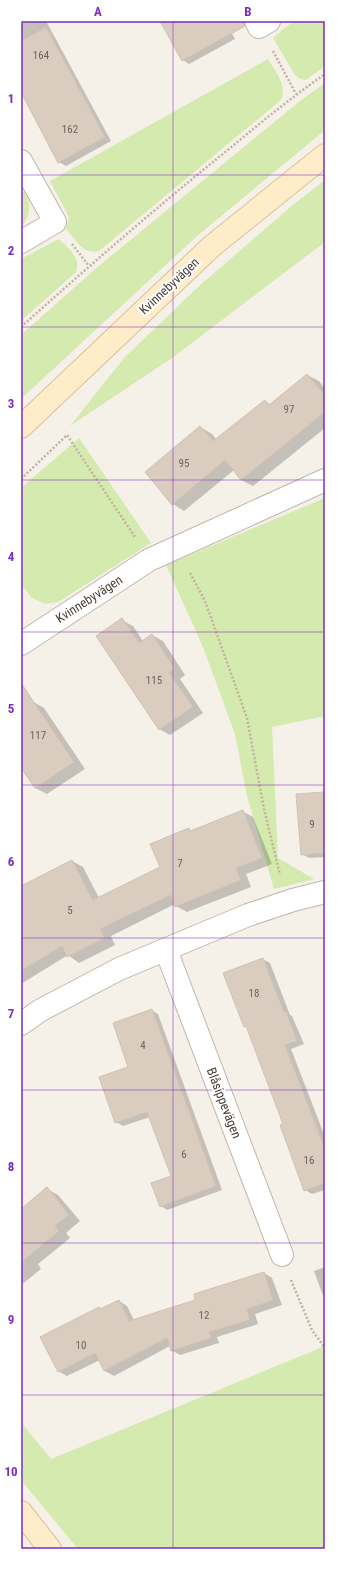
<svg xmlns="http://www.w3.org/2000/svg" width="346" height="1570" font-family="'Roboto Condensed',sans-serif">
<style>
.green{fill:#d5eaaf}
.shadow{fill:#0003}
.building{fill:#dacdc0;stroke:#d2c1b0}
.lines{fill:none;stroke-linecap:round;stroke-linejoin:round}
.street-casing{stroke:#c1b7aa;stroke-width:24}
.secondary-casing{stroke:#dac298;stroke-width:24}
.path{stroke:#c3b19b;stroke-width:2.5;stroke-dasharray:2 2;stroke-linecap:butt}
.street{stroke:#fff;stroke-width:22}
.secondary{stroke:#ffecc8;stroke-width:22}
.grid{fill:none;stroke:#7b2cbf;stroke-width:1;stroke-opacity:0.55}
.labels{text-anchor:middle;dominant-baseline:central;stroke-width:4;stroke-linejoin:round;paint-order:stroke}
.number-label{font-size:11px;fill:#6d6358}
.street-label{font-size:13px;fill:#494036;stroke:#fff}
.neatline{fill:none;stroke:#7b2cbf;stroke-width:1.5}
.grid-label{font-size:13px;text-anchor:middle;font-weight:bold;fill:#7b2cbf}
</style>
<rect width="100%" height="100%" fill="#f5f0e8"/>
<g class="green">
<polygon points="295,21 325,21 325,66 306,80 300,79 295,75 273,38 286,27"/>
<path d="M268,59C275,71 288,86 281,100L99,251C83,255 76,240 66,229L69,217L50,181Z"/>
<polygon points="325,83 325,130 197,236 21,399 21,335 94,270 300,101"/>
<polygon points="325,180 325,242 172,358 70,426 124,358 198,287 294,204"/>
<path d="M26,191C30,204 32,216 21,226V194Z"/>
<path d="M59,239C69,249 81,257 76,272L21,321V259Z"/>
<polygon points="79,438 151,543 58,602 45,604 32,598 21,584 21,488"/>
<polygon points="325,498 325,716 272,727 278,858 314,879 274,889 247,796 235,734 203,647 166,565"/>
<polygon points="325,1346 325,1549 78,1549 21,1480 21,1422 51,1459"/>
</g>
<g class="shadow">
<polygon points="21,21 46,21 111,141 66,166 59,162 21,90"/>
<polygon points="161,21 225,21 235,39 189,64 183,60"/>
<polygon points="307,375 319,381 324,388 325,387 325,428 253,486 241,480 234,470 184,511 173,504 200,427 212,434 217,440 265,401 271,405"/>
<polygon points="122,620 133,626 143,641 152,635 163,641 185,675 180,679 203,713 170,735 159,729"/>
<polygon points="21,699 32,701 44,708 85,769 47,794 35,788 21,766"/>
<polygon points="325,793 325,857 309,858 302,854"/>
<polygon points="242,811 253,817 272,864 246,874 251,887 187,912 176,906 175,904 111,936 115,945 79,963 68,955 21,984 21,938 36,879 72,861 83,867 99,898 161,868 189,830 192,831"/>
<polygon points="323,929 325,929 325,940"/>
<polygon points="263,959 270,963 290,1015 292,1016 304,1044 291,1049 325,1137 325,1190 312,1194 305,1190 284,1125 247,1028 245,1026"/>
<polygon points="151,1010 158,1014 222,1190 167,1210 161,1206 172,1176 150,1117 123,1126 116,1122 130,1067"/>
<polygon points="47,1189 58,1195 80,1221 66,1233 70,1238 38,1264 41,1269 21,1285 21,1210"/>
<polygon points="325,1267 325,1301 314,1271"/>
<polygon points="264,1273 272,1278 282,1305 255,1314 258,1324 217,1337 219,1343 180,1355 171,1350 170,1346 114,1376 105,1371 100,1360 67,1376 58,1371 99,1308 101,1309 119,1301 127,1306 134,1320 196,1300"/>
</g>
<g class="building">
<polygon points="160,21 244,21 245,26 182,61"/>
<polygon points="46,27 105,137 58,163 21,92 21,41"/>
<polygon points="307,374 325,395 325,412 241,480 225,460 172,505 145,472 200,426 213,441 265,400 269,405"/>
<polygon points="122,618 139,643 152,634 175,669 169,672 193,707 159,730 96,636"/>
<polygon points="21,683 74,762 35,788 21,768"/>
<polygon points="325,792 325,853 301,855 296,794"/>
<polygon points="243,810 262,858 236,868 241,880 175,907 171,895 100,929 105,938 67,957 62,946 21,971 21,886 72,860 93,900 160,867 150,844 189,828 190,831"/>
<polygon points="263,958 284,1012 286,1011 297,1041 285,1045 325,1149 325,1183 304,1191 280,1125 283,1124 246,1026 244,1027 223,973"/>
<polygon points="152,1009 216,1186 160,1207 151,1183 171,1176 147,1112 115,1123 99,1077 128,1067 113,1023"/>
<polygon points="47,1187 69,1215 55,1226 59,1231 21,1263 21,1209"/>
<polygon points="264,1272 273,1300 247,1309 250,1320 209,1332 211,1338 171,1351 167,1338 104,1371 95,1353 58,1372 40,1337 99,1307 100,1309 119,1300 129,1321 195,1300 194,1294"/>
</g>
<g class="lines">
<defs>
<g id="street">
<polyline points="256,21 259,27 269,21"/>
<polyline points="21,161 55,222 21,242"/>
<polyline points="21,644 149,560 325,480"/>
<polyline points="166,950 282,1255"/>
<polyline points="21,1024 41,1010 119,969 248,915 293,900 325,892"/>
</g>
<g id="secondary">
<polyline points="21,427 212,246 325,155"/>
<polyline points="21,1512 50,1549"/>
</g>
</defs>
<use href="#street" class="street-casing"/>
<use href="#secondary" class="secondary-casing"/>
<g class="path">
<polyline points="273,51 296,94"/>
<polyline points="72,244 89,266"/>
<path d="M21,327C89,266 158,206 229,149C260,123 292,97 325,74"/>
<polyline points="21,479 67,435 135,537"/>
<polyline points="190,573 205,601 247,718 264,809 280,875"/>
<polyline points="291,1280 312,1330 325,1348"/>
</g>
<use href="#street" class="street"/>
<use href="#secondary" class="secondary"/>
</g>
<path class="grid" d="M173,21V1549M21,175H325M21,327H325M21,480H325M21,632H325M21,785H325M21,938H325M21,1090H325M21,1243H325M21,1395H325"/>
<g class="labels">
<g class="number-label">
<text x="41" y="55">164</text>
<text x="70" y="129">162</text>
<text x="289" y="409">97</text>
<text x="184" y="463">95</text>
<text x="154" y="680">115</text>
<text x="38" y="735">117</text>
<text x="312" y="824">9</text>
<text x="180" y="863">7</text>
<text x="70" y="910">5</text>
<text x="254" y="993">18</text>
<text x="143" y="1045">4</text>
<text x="184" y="1154">6</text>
<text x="309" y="1160">16</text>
<text x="204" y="1315">12</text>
<text x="81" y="1345">10</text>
</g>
<g class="street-label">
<text transform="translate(169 286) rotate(-43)">Kvinnebyvägen</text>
<text transform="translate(89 599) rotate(-33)">Kvinnebyvägen</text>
<text transform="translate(224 1103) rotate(69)">Blåsippevägen</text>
</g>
</g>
<rect width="346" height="1570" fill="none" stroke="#ffffff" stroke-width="44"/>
<rect x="22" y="22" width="302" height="1526" class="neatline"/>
<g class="grid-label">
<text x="98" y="16">A</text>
<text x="248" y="16">B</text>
<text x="11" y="103">1</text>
<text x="11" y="255">2</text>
<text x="11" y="408">3</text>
<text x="11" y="561">4</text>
<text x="11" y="713">5</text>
<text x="11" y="866">6</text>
<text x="11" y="1018">7</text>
<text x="11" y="1171">8</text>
<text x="11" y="1324">9</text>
<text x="11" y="1476">10</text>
</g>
</svg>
